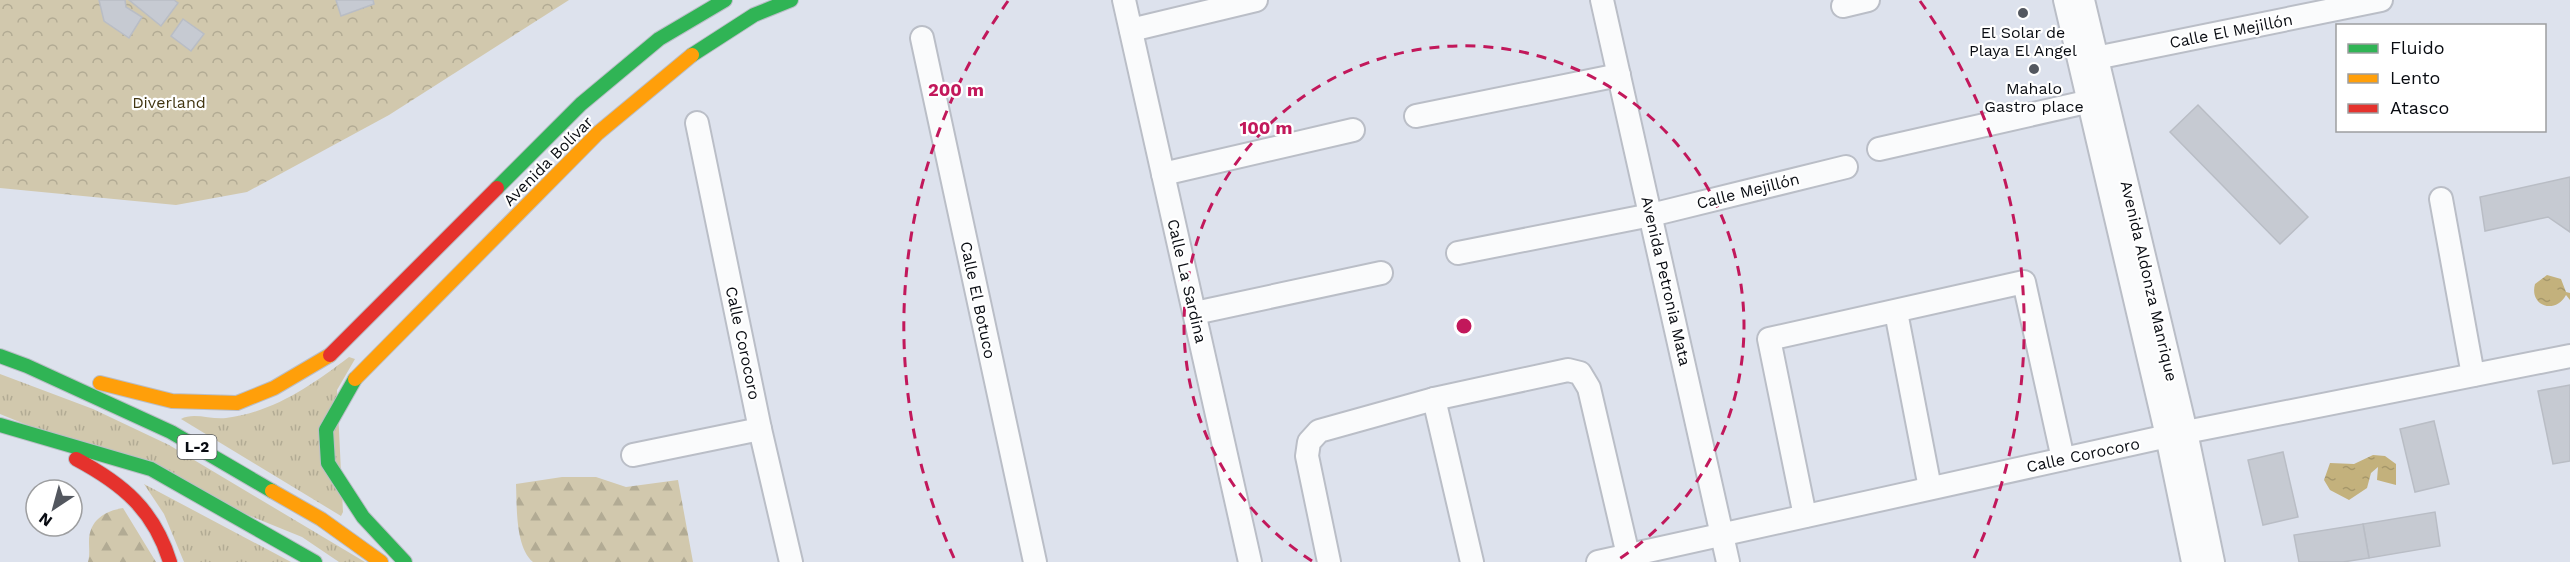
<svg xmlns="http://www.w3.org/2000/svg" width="2570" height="562" font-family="'Work Sans',sans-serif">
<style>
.grass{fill:url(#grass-tufts)}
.forest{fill:url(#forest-firs)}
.park{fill:url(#park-crowns)}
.water{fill:url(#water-ripples)}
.building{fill:#c6cad2;stroke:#b9bdc5;stroke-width:1.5}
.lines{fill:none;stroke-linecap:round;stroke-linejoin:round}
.street-casing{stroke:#babec7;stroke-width:26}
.fast-casing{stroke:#babec7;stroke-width:16}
.slow-casing{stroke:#babec7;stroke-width:16}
.jam-casing{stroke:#babec7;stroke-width:16}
.street{stroke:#fafbfc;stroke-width:22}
.fast{stroke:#30b455;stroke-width:14}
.slow{stroke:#ff9f0a;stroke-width:14}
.jam{stroke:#e5322d;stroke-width:14}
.ring{fill:none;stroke:#c2185b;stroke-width:3;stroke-dasharray:10 8}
.poi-dot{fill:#53575f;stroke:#fff;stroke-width:2}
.labels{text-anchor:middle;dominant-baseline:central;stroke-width:4.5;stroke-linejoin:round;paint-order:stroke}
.shield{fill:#fff;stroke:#535559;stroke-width:1.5}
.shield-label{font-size:15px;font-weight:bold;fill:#090c12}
.street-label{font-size:16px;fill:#090c12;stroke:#fff}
.poi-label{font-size:16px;fill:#090c12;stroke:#fff}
.park-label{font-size:16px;fill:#413511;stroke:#fff}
.centre{fill:#c2185b;stroke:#fff;stroke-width:3}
.ring-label{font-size:18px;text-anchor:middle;font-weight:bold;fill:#c2185b;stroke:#fff;stroke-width:4.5;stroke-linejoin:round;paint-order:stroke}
</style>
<defs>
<pattern id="grass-tufts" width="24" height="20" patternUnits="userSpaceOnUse" patternTransform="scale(1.5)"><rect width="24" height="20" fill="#d1c8ad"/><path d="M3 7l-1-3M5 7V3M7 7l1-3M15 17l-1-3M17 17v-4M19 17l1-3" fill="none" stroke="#b2ab94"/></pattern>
<pattern id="forest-firs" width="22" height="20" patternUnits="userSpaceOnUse" patternTransform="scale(1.5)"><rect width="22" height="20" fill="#d1c8ad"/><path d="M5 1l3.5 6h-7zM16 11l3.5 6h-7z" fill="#b2ab94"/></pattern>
<pattern id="park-crowns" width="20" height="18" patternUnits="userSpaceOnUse" patternTransform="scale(1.5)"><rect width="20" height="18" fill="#d1c8ad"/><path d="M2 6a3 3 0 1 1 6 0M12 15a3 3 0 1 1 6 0" fill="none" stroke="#b2ab94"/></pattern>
<pattern id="water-ripples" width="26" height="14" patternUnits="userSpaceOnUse" patternTransform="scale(1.5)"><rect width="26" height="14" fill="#c3b17c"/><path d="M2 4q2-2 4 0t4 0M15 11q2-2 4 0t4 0" fill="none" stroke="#a6976a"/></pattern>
</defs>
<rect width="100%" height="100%" fill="#dde2ed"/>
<g class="grass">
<path d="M349,357L355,359L337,390L343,512L341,516L181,419C193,412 212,420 226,418C274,412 312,385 349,357Z"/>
<polygon points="0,374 93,409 169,445 365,562 339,562 302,537 0,414"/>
<polygon points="144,484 291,562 184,562 164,514"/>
</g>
<g class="forest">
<path d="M562,477H596L626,487L678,480L693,562H533C515,547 517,506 516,484Z"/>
<path d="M123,508L156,562H88C90,555 89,549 89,542C89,520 105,511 123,508Z"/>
</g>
<polygon class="park" points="0,0 569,0 389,115 247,192 176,205 0,188"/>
<g class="water">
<path d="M2547,275L2561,279L2566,292L2570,293V300L2566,295C2555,315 2529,306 2535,284Z"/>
<polygon points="2373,455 2385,456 2396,464 2396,485 2377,480 2378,467 2371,473 2367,488 2349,500 2330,490 2324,480 2330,463 2354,464"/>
</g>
<g class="building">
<polygon points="99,0 125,0 126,7 142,17 129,38 104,21"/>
<polygon points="129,0 174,0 178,3 161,26"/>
<polygon points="336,0 373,0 374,4 341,16"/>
<polygon points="183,19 204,34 191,51 171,36"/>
<polygon points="2198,105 2308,217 2280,244 2170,132"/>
<polygon points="2570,177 2570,232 2548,217 2485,231 2480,197"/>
<polygon points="2570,385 2570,461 2553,464 2538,391"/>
<polygon points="2434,421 2449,484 2415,492 2400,429"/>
<polygon points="2283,452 2298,517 2263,525 2248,460"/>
<polygon points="2435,512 2440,546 2369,558 2363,524"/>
<polygon points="2363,524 2369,558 2343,562 2299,562 2294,535"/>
</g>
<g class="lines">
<defs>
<g id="street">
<polyline points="1124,0 1250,562"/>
<polyline points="1602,0 1728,562"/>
<polyline points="2065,0 2167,436 2193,562"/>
<polyline points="2083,0 2186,432 2213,562"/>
<polyline points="1843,6 1868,0"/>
<polyline points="1131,30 1256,0"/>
<polyline points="922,38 1035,562"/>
<polyline points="2081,61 2381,0"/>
<polyline points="1416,116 1619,75"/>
<polyline points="697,123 760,429 791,562"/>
<polyline points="1879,149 2104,98"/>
<polyline points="1163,174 1353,130"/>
<polyline points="2441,199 2473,375"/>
<polyline points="1458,253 1651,215 1846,167"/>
<polyline points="1896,312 1930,488"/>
<polyline points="1195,313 1381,273"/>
<polyline points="1434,399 1472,562"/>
<polyline points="633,455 760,429"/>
<polyline points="1805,516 1769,339 2024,282 2063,459"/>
<polyline points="1329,562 1307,456 1309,442 1319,431 1434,399 1568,370 1580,373 1589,388 1628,555"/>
<polyline points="1598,562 2186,432 2570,356"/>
</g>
<g id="fast">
<polyline points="692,55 754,15 791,0"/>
<polyline points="497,188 581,104 659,39 725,0"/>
<polyline points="0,356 27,366 171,432 272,491"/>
<polyline points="355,379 326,430 328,463 363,517 405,562"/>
<polyline points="0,425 151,469 315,562"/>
</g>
<g id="slow">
<polyline points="355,379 598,133 692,55"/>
<polyline points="100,383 172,401 237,403 274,388 330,355"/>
<polyline points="272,491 321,519 381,562"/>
</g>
<g id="jam">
<polyline points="330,355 497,188"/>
<path d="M76,459C123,484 154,510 170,562"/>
</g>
</defs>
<use href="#street" class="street-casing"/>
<use href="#fast" class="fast-casing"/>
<use href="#slow" class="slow-casing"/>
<use href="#jam" class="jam-casing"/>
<use href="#street" class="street"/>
<use href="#fast" class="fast"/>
<use href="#slow" class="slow"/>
<use href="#jam" class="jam"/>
</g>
<g class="ring">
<path d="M1312 561A280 280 0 1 1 1616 561"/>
<path d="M954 558A560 560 0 0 1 1008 1M1920 1A560 560 0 0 1 1974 558"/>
</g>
<g class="poi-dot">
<circle cx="2023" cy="13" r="6"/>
<circle cx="2034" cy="69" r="6"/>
</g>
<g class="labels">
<rect class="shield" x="177.5" y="435" width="39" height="24" rx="4.5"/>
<g class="shield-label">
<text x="197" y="447">L-2</text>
</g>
<g class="street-label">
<text transform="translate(2231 31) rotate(-11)">Calle El Mejillón</text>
<text transform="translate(548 161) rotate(-45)">Avenida Bolívar</text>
<text transform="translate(1748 191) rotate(-14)">Calle Mejillón</text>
<text transform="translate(1187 281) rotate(77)">Calle La Sardina</text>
<text transform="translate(1666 281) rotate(77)">Avenida Petronia Mata</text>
<text transform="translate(2149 281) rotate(77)">Avenida Aldonza Manrique</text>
<text transform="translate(978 300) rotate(78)">Calle El Botuco</text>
<text transform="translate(743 343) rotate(78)">Calle Corocoro</text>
<text transform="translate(2083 455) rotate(-12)">Calle Corocoro</text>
</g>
<g class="poi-label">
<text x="2023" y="32">El Solar de<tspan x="2023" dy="18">Playa El Angel</tspan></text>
<text x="2034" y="88">Mahalo<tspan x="2034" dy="18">Gastro place</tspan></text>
</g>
<g class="park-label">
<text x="169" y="102">Diverland</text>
</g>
</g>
<circle cx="1464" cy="326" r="9" class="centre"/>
<g class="ring-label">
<text x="956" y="96">200 m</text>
<text x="1266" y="134">100 m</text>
</g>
<rect x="2336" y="24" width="210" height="108" fill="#ffffff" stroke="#9d9ea0" stroke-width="1.5"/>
<rect x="2348" y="44" width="30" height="9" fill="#30b455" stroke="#9d9ea0" stroke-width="1.5"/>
<text x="2390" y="54" font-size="18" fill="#090c12">Fluido</text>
<rect x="2348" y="74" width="30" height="9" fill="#ff9f0a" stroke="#9d9ea0" stroke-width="1.5"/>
<text x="2390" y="84" font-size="18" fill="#090c12">Lento</text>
<rect x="2348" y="104" width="30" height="9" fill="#e5322d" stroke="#9d9ea0" stroke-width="1.5"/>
<text x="2390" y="114" font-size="18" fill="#090c12">Atasco</text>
<g transform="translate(54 508) rotate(216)"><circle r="28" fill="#ffffff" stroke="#9d9ea0" stroke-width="1.5"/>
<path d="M0-4.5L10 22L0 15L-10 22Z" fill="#53575f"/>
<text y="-9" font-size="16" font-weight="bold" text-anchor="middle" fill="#090c12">N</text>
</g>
</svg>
